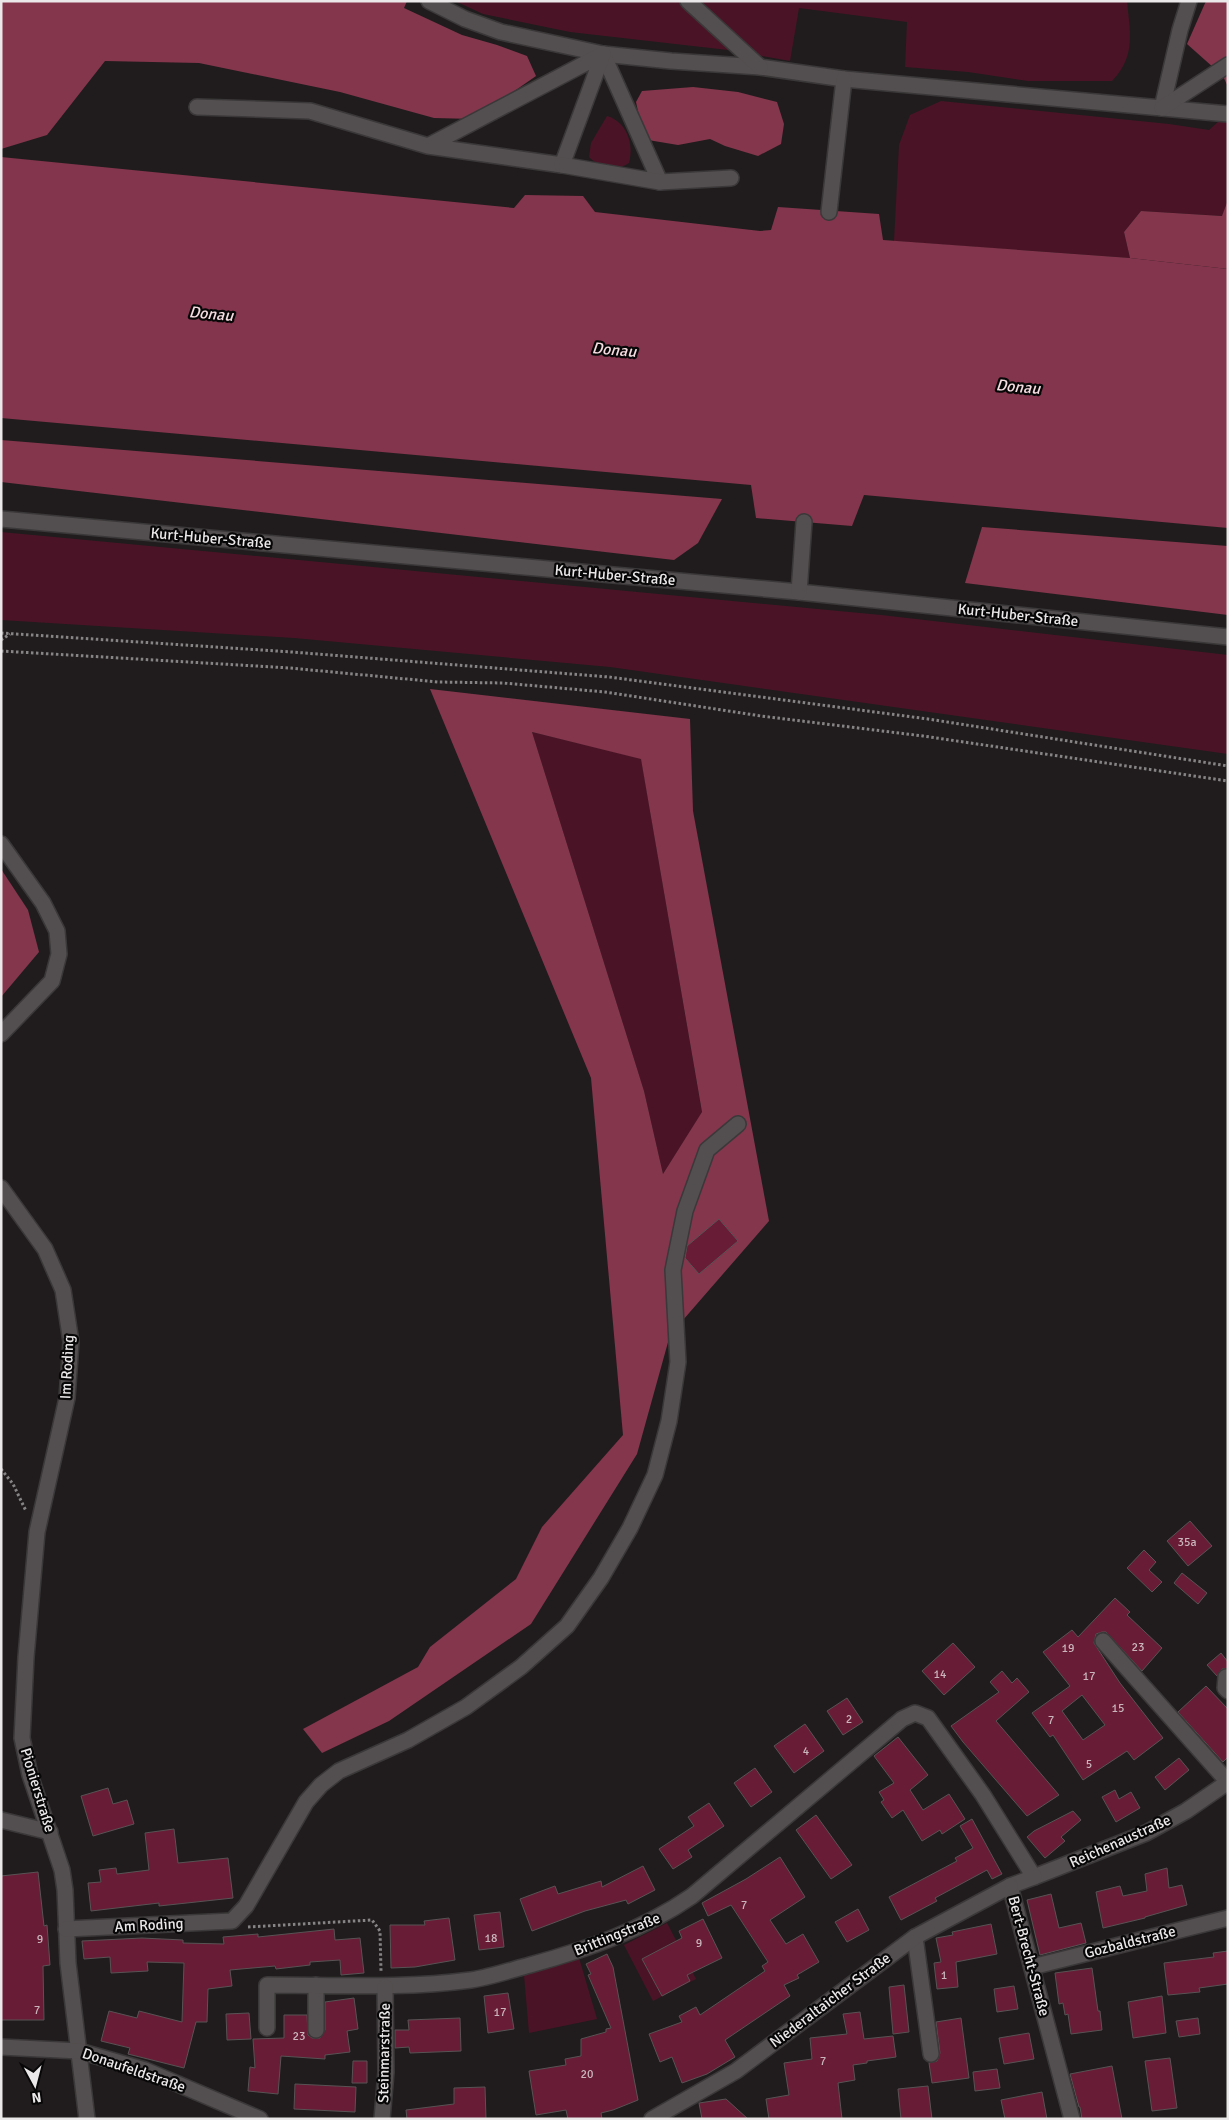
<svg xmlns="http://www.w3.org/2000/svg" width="1229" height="2120" font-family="Signika,sans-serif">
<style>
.green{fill:#4a1426}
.forest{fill:#84364d;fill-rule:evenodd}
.water{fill:#83354d}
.building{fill:#681c36;stroke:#585354;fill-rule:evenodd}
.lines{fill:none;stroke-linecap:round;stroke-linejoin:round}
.minor-casing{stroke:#3b3839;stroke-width:18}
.path{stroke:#878485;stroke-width:3;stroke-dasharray:2.5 2.5;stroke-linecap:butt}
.minor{stroke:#534e4f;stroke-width:15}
.labels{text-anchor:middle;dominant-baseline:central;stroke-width:4.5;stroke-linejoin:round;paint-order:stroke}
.number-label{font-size:12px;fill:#cab5bc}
.street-label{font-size:15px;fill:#ebe8e9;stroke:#080707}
.water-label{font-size:16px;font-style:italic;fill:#f6dde2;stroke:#080707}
</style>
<rect width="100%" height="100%" fill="#201c1d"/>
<g class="green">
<path d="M455,1H1127C1130,33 1136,56 1112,81H1028L968,72L905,67L907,22L799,8L790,61L728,50L570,32L483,14Z"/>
<polygon points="941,101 1169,124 1209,130 1228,113 1228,200 1223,216 1141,211 1124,232 1130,258 894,241 899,145 910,115"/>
<path d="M607,116C627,122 634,144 629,163C616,172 600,168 589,157L591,143Z"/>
<polygon points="1,532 881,615 1228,655 1228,754 610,667 294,638 1,620"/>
<polygon points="532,732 641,758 702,1113 663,1174 644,1091"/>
<polygon points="667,1923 696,1979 653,2001 624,1945"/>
<polygon points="579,1958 597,2019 529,2033 524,1975"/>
</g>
<g class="forest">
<polygon points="1,1 407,1 404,8 462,35 497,45 527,56 536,76 474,119 434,118 340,92 199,63 105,61 47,135 1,149"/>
<polygon points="1206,1 1228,1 1228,87 1223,76 1187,44"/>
<polygon points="693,87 738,92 777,102 784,124 781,144 758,156 725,146 710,139 678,145 648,140 640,121 636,102 642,91"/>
<polygon points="1228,200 1228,269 1130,258 1124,232 1141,211 1222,216"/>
<polygon points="1,440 722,499 698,543 674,560 1,482"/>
<polygon points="982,527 1228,546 1228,615 965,583"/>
<path d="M430,689L690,719L693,811L769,1221L670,1335L637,1454L531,1624L389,1721L322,1753L303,1729L418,1667L430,1647L516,1579L542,1527L623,1435L591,1078ZM532,732L641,759L702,1112L663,1174L644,1091Z"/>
<polygon points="1,869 28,910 39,952 1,997"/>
</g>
<polygon class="water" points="1,157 514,208 525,195 583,196 595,212 760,231 771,230 778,207 879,214 883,240 1130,258 1228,269 1228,528 864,495 852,526 756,518 751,485 1,418"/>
<g class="building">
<polygon points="719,1219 738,1241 699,1274 685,1258 687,1246"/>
<polygon points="1190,1521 1212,1546 1188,1566 1167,1541"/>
<polygon points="1144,1550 1156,1562 1149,1570 1162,1582 1152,1592 1127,1568"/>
<polygon points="1182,1573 1207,1593 1198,1604 1174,1583"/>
<path d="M1115,1598L1130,1612L1127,1615L1162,1648L1142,1671L1106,1632H1102L1096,1634L1094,1643L1120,1683L1163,1738L1134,1760L1127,1751L1083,1780L1053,1735L1050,1737L1032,1713L1070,1686L1043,1652L1072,1630L1078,1637ZM1082,1695L1105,1725L1083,1740L1062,1711Z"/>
<polygon points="953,1643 975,1667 944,1695 922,1671"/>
<polygon points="1221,1653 1228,1662 1228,1668 1222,1669 1217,1676 1207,1665"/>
<polygon points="1002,1671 1012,1683 1017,1678 1029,1692 996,1721 1059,1795 1027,1816 963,1742 951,1726 999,1692 990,1682"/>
<polygon points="1206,1686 1228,1709 1228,1757 1223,1762 1178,1712"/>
<polygon points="847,1698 863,1722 843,1735 827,1711"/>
<polygon points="805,1724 824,1751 794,1773 774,1746"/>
<polygon points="898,1737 928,1775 910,1790 923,1810 949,1794 965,1819 942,1834 940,1830 922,1841 903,1810 892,1818 881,1802 884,1800 879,1792 894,1783 874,1756"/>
<polygon points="1179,1758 1189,1770 1165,1790 1155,1777"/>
<polygon points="755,1768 772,1792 751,1807 734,1783"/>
<polygon points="108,1788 113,1804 127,1800 134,1824 93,1836 81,1796"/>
<polygon points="1115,1790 1119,1799 1131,1792 1140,1808 1116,1822 1102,1797"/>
<polygon points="709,1803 724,1826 688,1850 692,1857 673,1869 659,1849 694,1826 688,1817"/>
<polygon points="1073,1811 1081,1820 1061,1837 1065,1841 1045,1858 1027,1837 1034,1831"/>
<polygon points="816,1815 852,1865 831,1879 796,1830"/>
<polygon points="972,1819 1002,1874 992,1879 987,1870 935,1898 937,1901 901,1920 889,1897 957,1861 955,1858 973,1848 960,1826"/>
<polygon points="174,1829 178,1863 228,1858 233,1898 159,1906 159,1903 91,1911 88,1883 101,1882 99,1870 116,1868 117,1874 149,1870 145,1833"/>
<polygon points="780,1857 805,1897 770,1920 786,1944 803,1934 819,1962 797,1975 799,1978 784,1985 790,1996 725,2040 735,2057 707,2074 682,2083 672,2057 660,2062 649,2034 682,2022 679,2016 696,2007 700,2015 765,1971 762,1966 768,1962 731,1905 708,1916 702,1903 746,1879"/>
<polygon points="643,1866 655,1890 628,1904 626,1900 585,1911 532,1931 520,1899 555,1886 558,1894 601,1881 602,1887"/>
<polygon points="1167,1868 1169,1888 1182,1885 1187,1905 1145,1917 1145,1918 1103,1928 1096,1892 1120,1886 1123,1896 1147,1891 1145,1874"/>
<polygon points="38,1872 44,1926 47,1925 50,1965 43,1966 44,2020 1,2020 1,1876"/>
<polygon points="1051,1894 1059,1928 1081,1923 1086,1943 1040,1955 1027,1900"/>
<polygon points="858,1909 869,1930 847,1942 835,1922"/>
<polygon points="500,1912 504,1947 479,1950 474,1915"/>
<polygon points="449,1918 455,1960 415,1967 391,1968 390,1925 425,1925 424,1921"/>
<polygon points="703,1919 722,1958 687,1975 690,1981 662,1996 642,1959 682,1938 679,1931"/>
<polygon points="991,1924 997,1954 956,1962 958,1987 937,1989 934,1963 941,1962 936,1938 953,1935 952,1932"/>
<polygon points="334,1929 335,1940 360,1938 364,1973 341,1975 340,1960 310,1962 310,1965 276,1969 275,1966 230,1970 232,1986 208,1989 207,2022 196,2022 184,2068 128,2054 130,2048 101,2041 109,2011 137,2018 139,2011 182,2022 184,1963 147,1962 148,1971 111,1973 110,1957 84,1959 82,1941 142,1938 183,1940 183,1943 224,1944 223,1937 258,1934 258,1937"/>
<polygon points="1228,1951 1228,1984 1199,1988 1200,1992 1168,1995 1164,1963 1214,1957 1213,1953"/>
<polygon points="607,1954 613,1967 638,2100 613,2110 601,2113 602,2119 568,2119 566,2110 536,2115 529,2071 566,2065 565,2059 581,2056 581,2039 606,2032 606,2029 611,2028 588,1975 591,1974 586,1964"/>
<polygon points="1092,1968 1098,2011 1100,2011 1102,2030 1071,2034 1068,2014 1065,2015 1063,2003 1059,2004 1055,1973"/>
<polygon points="904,1985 909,2032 893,2034 889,1987"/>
<polygon points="1014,1986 1018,2009 997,2012 994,1989"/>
<polygon points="508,1993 514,2029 488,2033 484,1996"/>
<polygon points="1162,1996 1166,2033 1133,2038 1128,2002"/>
<polygon points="354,1998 358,2029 347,2031 350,2052 325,2055 325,2059 281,2056 278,2094 248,2091 250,2067 255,2068 253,2039 284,2038 284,2015 307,2015 308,2035 312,2038 320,2038 325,2030 325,2002"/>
<polygon points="860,2012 864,2039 893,2036 896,2057 867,2061 867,2063 853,2065 855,2080 838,2083 842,2119 769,2119 766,2099 789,2095 784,2063 812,2059 810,2038 847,2034 843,2014"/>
<polygon points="249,2013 251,2039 227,2040 226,2014"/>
<polygon points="460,2018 461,2051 410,2053 409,2047 395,2048 395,2030 409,2030 408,2020"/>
<polygon points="961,2018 969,2078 932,2083 929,2063 937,2061 940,2053 936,2022"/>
<polygon points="1198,2018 1200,2034 1179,2037 1176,2021"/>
<polygon points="1029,2033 1034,2059 1004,2064 999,2038"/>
<polygon points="1170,2058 1177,2108 1152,2111 1145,2061"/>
<polygon points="353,2061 367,2061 367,2083 352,2083"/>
<polygon points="1112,2066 1122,2119 1082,2119 1080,2107 1079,2107 1070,2074"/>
<polygon points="997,2069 1000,2088 975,2091 973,2072"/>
<polygon points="295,2084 356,2087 355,2112 294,2109"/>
<polygon points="928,2086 932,2119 901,2119 898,2089"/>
<polygon points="485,2087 486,2119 407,2119 406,2110 454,2104 454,2088"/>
<polygon points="1042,2092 1047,2119 1005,2119 1001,2100"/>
<polygon points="726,2099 748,2119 702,2119 699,2103"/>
</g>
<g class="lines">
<defs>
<g id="minor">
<polyline points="429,1 465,19 501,32 603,54 671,61 760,67 844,79 1228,114"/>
<polyline points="688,1 760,67"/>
<polyline points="603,54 660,182"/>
<polyline points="197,107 310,111 428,146 603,54 562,165 428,146"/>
<polyline points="1162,108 1180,30 1189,1"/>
<polyline points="1162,108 1228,65"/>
<polyline points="562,165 660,182 731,178"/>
<polyline points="829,212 844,79"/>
<polyline points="1,519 799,592 1228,637"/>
<polyline points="799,592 804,522"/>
<polyline points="1,844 43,903 57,931 59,954 52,981 1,1034"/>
<polyline points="1,1188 45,1249 63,1290 71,1342 67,1398 37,1532 26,1657 22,1738 30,1775 62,1870 65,1890 68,1963 87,2119"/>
<polyline points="1103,1641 1228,1782"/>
<polyline points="1226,1677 1225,1688 1228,1691"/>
<polyline points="1,1820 50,1832"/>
<polyline points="1034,1877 1146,1833 1186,1811 1228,1782"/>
<polyline points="66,1929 232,1921 246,1906 306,1802 321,1785 339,1771 408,1740 466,1707 521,1667 567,1626 601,1578 630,1528 655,1475 669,1421 678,1362 673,1270 685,1211 707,1150 738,1124"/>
<polyline points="915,1937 931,2054"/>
<polyline points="1032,1967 1228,1918"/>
<polyline points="316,1985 316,2030"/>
<path d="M267,2028V1985C335,1985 403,1989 471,1980C491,1977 511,1970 530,1965C588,1949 643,1930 692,1896L902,1719L915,1713L928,1718L983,1795L1034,1877L1010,1886L1072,2119"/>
<polyline points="1,2047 79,2051 145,2070 260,2119"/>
<polyline points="382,2119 386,2072 385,1987"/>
<polyline points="652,2119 736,2071 915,1937 1010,1886"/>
</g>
</defs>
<use href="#minor" class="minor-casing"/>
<g class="path">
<polyline points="1,633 292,652 609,677 928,719 1228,766"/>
<polyline points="1,640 10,634"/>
<polyline points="1,651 290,668 438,682 503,683 605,692 761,716 923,736 1228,781"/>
<polyline points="1,1469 13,1484 26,1511"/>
<polyline points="248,1927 372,1920 380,1931 381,1971"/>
</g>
<use href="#minor" class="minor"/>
</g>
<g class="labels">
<g class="number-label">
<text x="1187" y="1542">35a</text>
<text x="1138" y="1647">23</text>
<text x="1068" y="1648">19</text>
<text x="940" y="1674">14</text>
<text x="1089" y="1676">17</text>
<text x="1118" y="1708">15</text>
<text x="849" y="1719">2</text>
<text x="1051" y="1720">7</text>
<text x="806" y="1751">4</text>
<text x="1089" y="1764">5</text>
<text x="744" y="1905">7</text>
<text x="491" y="1938">18</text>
<text x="40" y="1939">9</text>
<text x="699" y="1943">9</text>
<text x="944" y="1975">1</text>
<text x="37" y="2010">7</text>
<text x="500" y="2012">17</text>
<text x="299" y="2036">23</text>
<text x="823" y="2061">7</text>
<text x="587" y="2074">20</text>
</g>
<g class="street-label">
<text transform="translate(211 538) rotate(5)">Kurt-Huber-Straße</text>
<text transform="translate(615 575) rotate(5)">Kurt-Huber-Straße</text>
<text transform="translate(1018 615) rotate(6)">Kurt-Huber-Straße</text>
<text transform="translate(67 1367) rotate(-87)">Im Roding</text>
<text transform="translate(38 1790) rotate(73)">Pionierstraße</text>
<text transform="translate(1120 1841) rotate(-24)">Reichenaustraße</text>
<text transform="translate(149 1925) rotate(-3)">Am Roding</text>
<text transform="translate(617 1934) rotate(-22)">Brittingstraße</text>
<text transform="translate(1130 1942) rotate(-14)">Gozbaldstraße</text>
<text transform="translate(1029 1956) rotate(75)">Bert-Brecht-Straße</text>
<text transform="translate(830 2000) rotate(-37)">Niederaltaicher Straße</text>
<text transform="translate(384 2053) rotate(-89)">Steinmarstraße</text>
<text transform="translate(134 2070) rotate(19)">Donaufeldstraße</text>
</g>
<g class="water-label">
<text transform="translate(211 314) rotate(5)">Donau</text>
<text transform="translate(614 350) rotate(5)">Donau</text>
<text transform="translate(1018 387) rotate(5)">Donau</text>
</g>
</g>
<rect width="1229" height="2120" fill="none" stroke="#ebe8e9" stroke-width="5"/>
<g transform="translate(35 2085) rotate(173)" stroke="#080707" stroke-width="4" paint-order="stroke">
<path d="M0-4L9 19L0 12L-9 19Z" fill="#ebe8e9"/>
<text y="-8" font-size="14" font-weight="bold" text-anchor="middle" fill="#ebe8e9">N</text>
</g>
</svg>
